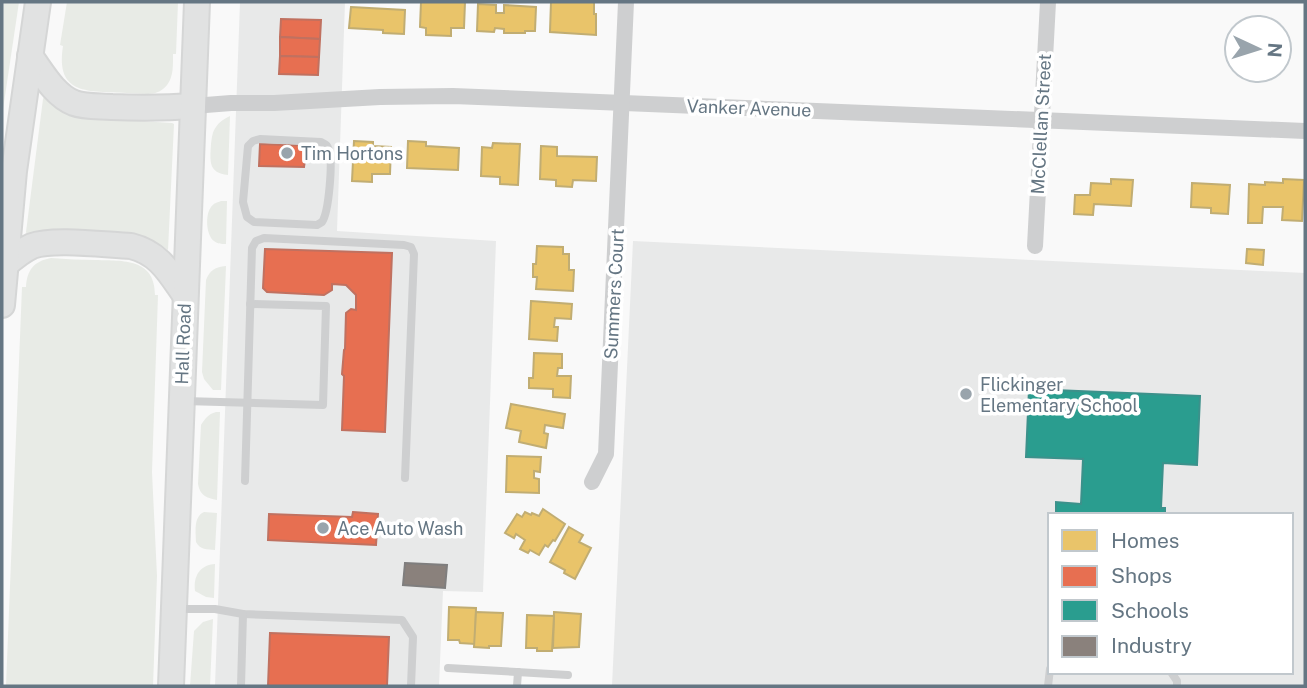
<svg xmlns="http://www.w3.org/2000/svg" width="1307" height="688" font-family="'Public Sans',sans-serif">
<style>
.built{fill:#e8e9e9;fill-rule:evenodd}
.green{fill:#e8ebe6}
.homes{fill:#e9c46a;stroke:#c1ad72;stroke-width:2}
.shops{fill:#e76f51;stroke:#c07160;stroke-width:2}
.schools{fill:#2a9d8f;stroke:#3c918b;stroke-width:2}
.industry{fill:#8a817c;stroke:#7f7e7e;stroke-width:2}
.lines{fill:none;stroke-linecap:round;stroke-linejoin:round}
.trunk-casing{stroke:#d5d6d6;stroke-width:28}
.service{stroke:#cecfd0;stroke-width:8}
.minor{stroke:#cecfd0;stroke-width:16}
.trunk{stroke:#e1e2e2;stroke-width:24}
.poi-dot{fill:#99a4ac;stroke:#fff;stroke-width:2.5}
.labels{text-anchor:middle;dominant-baseline:central;stroke-width:7;stroke-linejoin:round;paint-order:stroke}
.street-label{font-size:18px;fill:#657683;stroke:#fff}
.poi-label{font-size:18px;fill:#657683;stroke:#fff;text-anchor:start}
</style>
<rect width="100%" height="100%" fill="#f9f9f9"/>
<g class="built">
<polygon points="240,2 345,2 337,231 496,241 483,592 443,591 439,686 215,686"/>
<path d="M633,241L1305,273V686H612ZM1050,515H1291V672H1050Z"/>
</g>
<g class="green">
<polygon points="2,2 19,2 2,116"/>
<path d="M67,2H178L176,54H173C173,66 174,81 163,89C154,97 138,93 127,93C89,91 55,96 63,46L60,45Z"/>
<polygon points="44,97 58,109 75,117 172,123 174,124 168,250 148,238 130,233 49,231 27,235 26,232 43,99"/>
<path d="M230,116L228,175C208,173 210,161 211,144C212,138 212,132 216,127C219,122 224,119 230,116Z"/>
<path d="M221,201H227L226,244C221,244 218,244 214,241C206,235 205,215 211,207C214,203 216,203 221,201Z"/>
<path d="M51,258C66,259 81,260 96,260C123,261 155,258 155,295H158L152,472L157,576L153,686H6L22,287H26C27,270 34,261 51,258Z"/>
<path d="M226,266L221,390H213L204,379L202,372L206,280C210,270 215,267 226,266Z"/>
<path d="M216,412H220L217,500C207,498 200,496 198,484L201,425C205,419 208,414 216,412Z"/>
<path d="M204,512L217,513L215,550C207,549 200,550 196,542C196,532 193,517 204,512Z"/>
<path d="M215,564L214,598L206,597L195,591C193,576 200,565 215,564Z"/>
<polygon points="213,619 210,686 190,686 194,631 203,622"/>
</g>
<g class="homes">
<polygon points="421,2 465,2 464,28 451,28 451,36 426,35 426,28 420,27"/>
<polygon points="551,2 594,2 594,14 596,14 596,35 550,32"/>
<polygon points="478,4 496,5 496,13 504,13 504,5 536,7 535,31 525,31 525,33 504,33 504,29 495,28 494,32 477,31"/>
<polygon points="351,7 405,10 404,34 383,33 383,30 349,28"/>
<polygon points="354,141 373,142 373,146 391,147 390,174 372,174 372,182 352,181"/>
<polygon points="408,141 426,142 426,146 459,148 458,170 407,168"/>
<polygon points="493,143 520,144 518,185 500,184 500,177 481,176 482,147 492,148"/>
<polygon points="541,146 557,147 557,156 597,157 596,181 573,180 572,187 556,186 556,180 540,179"/>
<polygon points="1111,179 1133,180 1131,206 1094,204 1093,215 1074,214 1075,195 1090,195 1091,183 1111,184"/>
<polygon points="1283,179 1304,180 1302,221 1282,220 1283,207 1263,207 1262,223 1248,223 1249,184 1265,185 1265,182 1283,183"/>
<polygon points="1192,183 1230,185 1228,214 1211,213 1211,208 1191,207"/>
<polygon points="537,246 563,247 563,254 569,254 569,270 574,270 573,291 536,289 537,277 533,277 533,264 536,264"/>
<polygon points="1247,249 1264,250 1263,265 1246,263"/>
<polygon points="531,301 572,304 571,319 555,318 554,327 558,327 557,341 529,339"/>
<polygon points="534,353 562,354 562,368 558,368 557,376 571,376 570,398 553,397 553,389 529,388 529,378 533,378"/>
<polygon points="511,404 565,414 563,428 545,425 544,433 548,434 546,448 519,442 521,431 506,428"/>
<polygon points="507,456 541,457 540,472 534,471 534,478 539,479 539,493 506,492"/>
<polygon points="543,509 565,524 555,541 553,540 548,547 545,545 539,555 530,550 528,553 520,549 525,540 516,534 514,538 505,533 517,514 522,517 525,512 531,515 532,513 539,516"/>
<polygon points="569,527 583,535 579,542 591,548 575,579 564,573 565,570 550,562"/>
<polygon points="449,607 476,608 475,644 460,643 459,640 448,640"/>
<polygon points="476,612 503,613 501,646 489,646 489,648 474,647"/>
<polygon points="554,612 581,614 579,647 553,648"/>
<polygon points="527,615 554,616 552,651 537,651 537,648 526,648"/>
</g>
<g class="shops">
<polygon points="281,19 321,20 320,39 280,37"/>
<polygon points="280,37 320,39 319,57 280,56"/>
<polygon points="280,56 319,57 318,75 279,74"/>
<polygon points="260,144 315,146 315,160 305,160 304,167 259,166"/>
<polygon points="265,249 392,253 385,432 342,430 344,376 342,374 344,350 345,349 346,313 351,309 356,310 356,295 346,285 332,284 332,290 324,295 267,292 263,288"/>
<polygon points="353,512 378,514 376,545 268,540 269,514 352,517"/>
<polygon points="270,633 389,637 387,686 268,686"/>
</g>
<polygon class="schools" points="1029,389 1200,396 1197,465 1163,463 1161,508 1165,508 1165,515 1056,515 1056,502 1081,504 1083,459 1026,457"/>
<polygon class="industry" points="405,563 447,565 445,588 403,585"/>
<g class="lines">
<defs>
<g id="trunk">
<path d="M30,56C42,72 54,95 74,103C85,107 99,106 112,107C139,108 165,108 193,106"/>
<path d="M5,265C13,258 21,251 32,246C53,238 106,245 131,246C159,253 169,272 185,295"/>
<polyline points="2,305 14,171 38,2"/>
<polyline points="171,686 197,2"/>
</g>
</defs>
<use href="#trunk" class="trunk-casing"/>
<g class="service">
<path d="M260,139L321,142C326,145 327,144 329,150C333,161 329,212 322,222L317,225L254,222L247,217L243,202L248,146L253,141Z"/>
<polyline points="184,401 323,405 326,306 250,304"/>
<polyline points="245,481 252,248 256,241 264,238 404,245 411,247 414,254 405,478"/>
<polyline points="177,609 215,609 243,614 402,620 413,637 411,686"/>
<polyline points="448,668 568,675"/>
<polyline points="1171,672 1177,681 1177,686"/>
<polyline points="241,686 243,614"/>
<polyline points="517,686 518,672"/>
<polyline points="1048,686 1050,669"/>
</g>
<g class="minor">
<polyline points="193,106 231,103 274,103 380,97 453,96 1305,131"/>
<polyline points="1035,246 1048,2"/>
<polyline points="592,482 606,454 626,2"/>
</g>
<use href="#trunk" class="trunk"/>
</g>
<g class="poi-dot">
<circle cx="287" cy="153" r="7"/>
<circle cx="966" cy="394" r="7"/>
<circle cx="323" cy="528" r="7"/>
</g>
<g class="labels">
<g class="street-label">
<text transform="translate(749 108) rotate(2)">Vanker Avenue</text>
<text transform="translate(1041 124) rotate(-87)">McClellan Street</text>
<text transform="translate(614 294) rotate(-87)">Summers Court</text>
<text transform="translate(183 344) rotate(-88)">Hall Road</text>
</g>
<g class="poi-label">
<text x="301" y="153">Tim Hortons</text>
<text x="980" y="384">Flickinger<tspan x="980" dy="21">Elementary School</tspan></text>
<text x="337" y="528">Ace Auto Wash</text>
</g>
</g>
<rect width="1307" height="688" fill="none" stroke="#657683" stroke-width="7"/>
<rect x="1048" y="513" width="245" height="161" fill="#ffffff" stroke="#c1c8cd" stroke-width="2"/>
<rect x="1062" y="530" width="35" height="21" fill="#e9c46a" stroke="#c1c8cd" stroke-width="2"/>
<text x="1111" y="548" font-size="21" fill="#657683">Homes</text>
<rect x="1062" y="566" width="35" height="21" fill="#e76f51" stroke="#c1c8cd" stroke-width="2"/>
<text x="1111" y="583" font-size="21" fill="#657683">Shops</text>
<rect x="1062" y="600" width="35" height="21" fill="#2a9d8f" stroke="#c1c8cd" stroke-width="2"/>
<text x="1111" y="618" font-size="21" fill="#657683">Schools</text>
<rect x="1062" y="636" width="35" height="21" fill="#8a817c" stroke="#c1c8cd" stroke-width="2"/>
<text x="1111" y="653" font-size="21" fill="#657683">Industry</text>
<g transform="translate(1258 49) rotate(94)"><circle r="33" fill="#ffffff" stroke="#c1c8cd" stroke-width="2"/>
<path d="M0-5L12 26L0 18L-12 26Z" fill="#99a4ac"/>
<text y="-10" font-size="19" font-weight="bold" text-anchor="middle" fill="#657683">N</text>
</g>
</svg>
